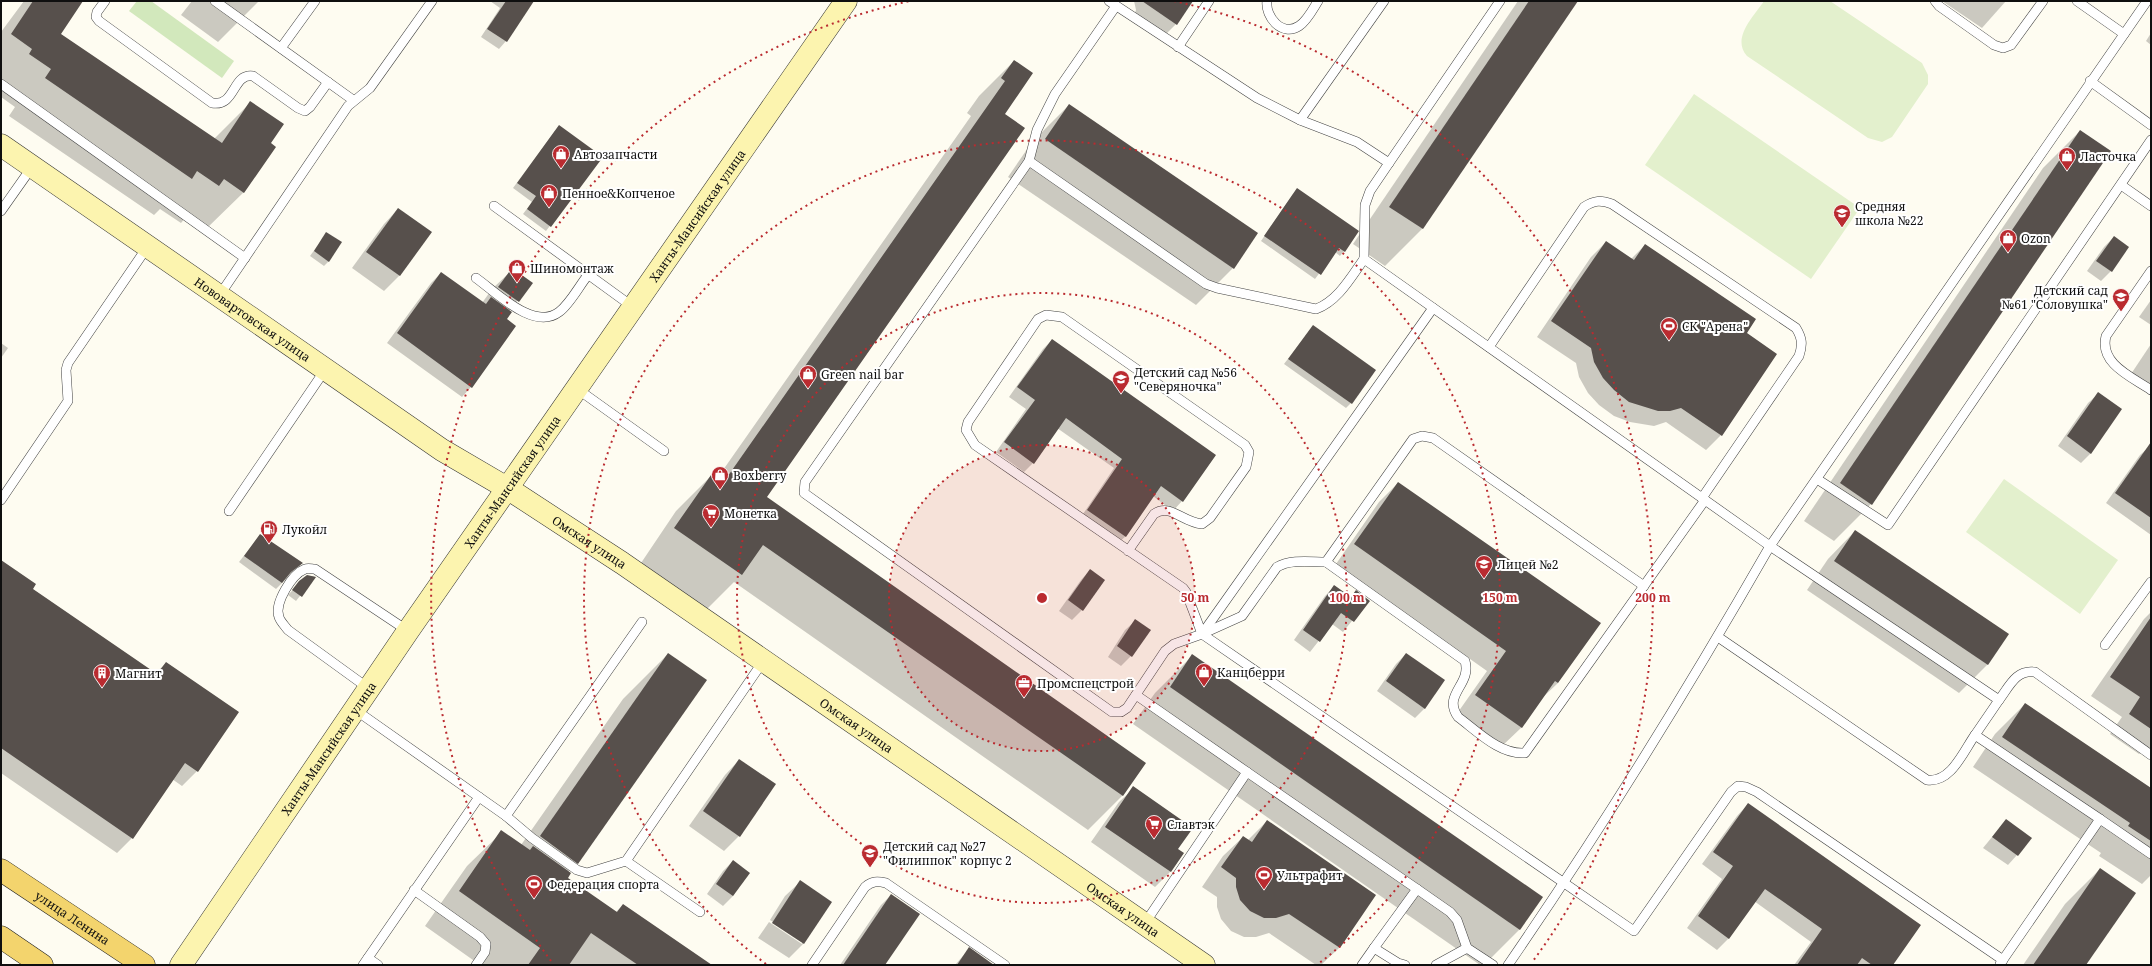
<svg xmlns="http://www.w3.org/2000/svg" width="2152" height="966" font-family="'Noto Serif',serif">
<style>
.green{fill:#d2e8bc}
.pitch{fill:#e3f0cd}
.shadow{fill:#0003}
.building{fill:#57504c}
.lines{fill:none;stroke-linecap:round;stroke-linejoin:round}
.lane-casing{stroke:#424242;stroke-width:10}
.secondary-casing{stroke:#313131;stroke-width:23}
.primary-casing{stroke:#202020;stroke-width:23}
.lane{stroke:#fff;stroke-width:9}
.secondary{stroke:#fcf4af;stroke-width:22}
.primary{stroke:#f3d46d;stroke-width:22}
.ring{fill:none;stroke:#ba2b30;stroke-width:2;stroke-dasharray:2 4}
.labels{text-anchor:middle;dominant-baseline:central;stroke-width:4;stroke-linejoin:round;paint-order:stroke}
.poi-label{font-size:12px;fill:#0f0f0f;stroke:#fff;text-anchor:start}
.street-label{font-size:12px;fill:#0f0f0f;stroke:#fff}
.centre{fill:#ba2b30;stroke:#fff;stroke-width:2}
.ring-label{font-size:12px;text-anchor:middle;font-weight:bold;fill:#ba2b30;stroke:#fff;stroke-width:4;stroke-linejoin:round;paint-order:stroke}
</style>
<rect width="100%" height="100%" fill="#fefcf1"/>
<polygon class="green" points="137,1 151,1 234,61 222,78 129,11"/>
<g class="pitch">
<path d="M1764,1H1830L1922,63L1928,75V84L1892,137L1882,142L1868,138L1747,56C1731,38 1754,16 1764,1Z"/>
<polygon points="1694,94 1860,208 1811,279 1645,165"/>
<polygon points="2004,479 2118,560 2080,614 1966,532"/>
</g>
<g class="shadow">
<polygon points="24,1 82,1 60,34 214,139 251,102 269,144 244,192 206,229 187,216 181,223 160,209 154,215 9,116 15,107 1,97 1,32"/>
<polygon points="192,1 259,1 218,42 181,15"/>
<polygon points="490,1 524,1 506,41 499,49 481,37 500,8"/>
<polygon points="1134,1 1192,1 1176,24 1164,36 1134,16 1136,10"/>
<polygon points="1518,1 1576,1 1422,229 1385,266 1353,244"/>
<polygon points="1942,1 2006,1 1982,28"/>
<polygon points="2151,33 2151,45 2146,41"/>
<polygon points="1014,61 1003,114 765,498 1123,795 1088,830 734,582 707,609 641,563 676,511 711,476 716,480 971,116 967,113 979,96"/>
<polygon points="1069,105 1233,268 1196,305 1008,177 1032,142"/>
<polygon points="555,131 602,157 546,231 523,214 532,202 513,188"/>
<polygon points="2080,131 1871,504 1834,541 1804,521 2043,168"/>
<polygon points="1293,194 1344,251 1340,256 1335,252 1315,279 1261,241"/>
<polygon points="398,209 430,232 399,276 384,291 352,268 384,224"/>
<polygon points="326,234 329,261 324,266 310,256"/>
<polygon points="2114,237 2111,271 2101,281 2087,271 2104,247"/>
<polygon points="1606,242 1631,259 1645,245 1745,333 1721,435 1706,450 1666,422 1654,426 1630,422 1614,416 1599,405 1588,393 1579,377 1576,363 1537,337 1591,257"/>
<polygon points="512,270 531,284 509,311 471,387 462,397 387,343 431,283 441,273 482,303 492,289"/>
<polygon points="2151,300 2151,325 2139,317"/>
<polygon points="1313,326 1351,403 1346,408 1284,364"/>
<polygon points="1052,340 1215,456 1182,501 1173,511 1153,496 1126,536 1116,545 1079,520 1114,468 1057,428 1033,463 1024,472 996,452 1026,409 1009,397 1043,349"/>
<polygon points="1,343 8,348 1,358"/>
<polygon points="2151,344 2151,387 2131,374"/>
<polygon points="2098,394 2091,453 2081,463 2058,446 2088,403"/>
<polygon points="2150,446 2151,447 2151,535 2106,503 2140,455"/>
<polygon points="1398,483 1558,683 1541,699 1521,728 1501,747 1456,715 1487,671 1336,564 1379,502"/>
<polygon points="1855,531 2008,634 1987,665 1959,693 1807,590 1828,559"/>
<polygon points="260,535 302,563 276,589 239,562"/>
<polygon points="1,561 32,589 155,674 166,663 237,712 197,771 182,786 172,779 132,838 117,853 1,773"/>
<polygon points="1090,570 1104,580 1082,610 1072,620 1059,611 1081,580"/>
<polygon points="313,576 315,577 296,601 288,595 304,578"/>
<polygon points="1335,586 1350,598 1356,592 1368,601 1343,632 1332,624 1310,652 1294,640 1325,596"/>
<polygon points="2151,612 2151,747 2139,754 2110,734 2122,717 2091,696 2144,619"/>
<polygon points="1135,621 1131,656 1121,666 1108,657 1125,630"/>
<polygon points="668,654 578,863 568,872 567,878 616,912 623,905 710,965 480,965 425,926 467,866 502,832 521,845 623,699"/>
<polygon points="1406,654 1425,708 1415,718 1377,691 1396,664"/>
<polygon points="1193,655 1520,929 1484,965 1480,965 1133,724 1155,693"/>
<polygon points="2025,704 2151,788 2151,875 2142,884 2099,856 2101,853 1973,767 1995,734"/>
<polygon points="739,760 739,836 724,851 689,826 725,775"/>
<polygon points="1134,788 1177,850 1183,853 1170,872 1155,887 1091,842 1119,802"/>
<polygon points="1748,804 1892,965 1794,965 1811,942 1754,901 1729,938 1717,950 1687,928 1722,879 1702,864 1737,816"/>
<polygon points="2006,820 2017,855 2008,865 1983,848"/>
<polygon points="1267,821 1375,895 1339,948 1321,965 1316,965 1269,933 1256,937 1244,937 1231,931 1221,919 1217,907 1217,897 1202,887 1223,856 1243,837 1248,840"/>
<polygon points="733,861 749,873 733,896 723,906 707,894 723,871"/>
<polygon points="2100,869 2085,965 2023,965 2065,904"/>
<polygon points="800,882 803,944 789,958 758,938 769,922 802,944 802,941 770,920 785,896"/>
<polygon points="891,895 885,963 888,965 840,965 881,905"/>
<polygon points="969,949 993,965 955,965"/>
</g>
<g class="building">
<polygon points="33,1 83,1 61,34 222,143 250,101 284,124 271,143 276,147 244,193 224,179 219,186 197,171 192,179 45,78 51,69 29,54 32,49 11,34"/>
<polygon points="506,1 534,1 507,42 487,29"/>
<polygon points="1142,1 1193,1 1177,25"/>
<polygon points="1529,1 1578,1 1423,229 1389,207"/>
<polygon points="1014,60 1033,73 1005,114 1025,128 767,497 1146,763 1123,796 763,545 742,575 674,528 711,475 723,483 1005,81 1001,78"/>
<polygon points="1069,104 1258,233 1234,269 1045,139"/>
<polygon points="559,125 603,157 551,227 527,209 536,196 517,183"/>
<polygon points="2080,130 2111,151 1872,505 1840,483"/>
<polygon points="1297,188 1359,231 1345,252 1339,248 1321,275 1264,236"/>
<polygon points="398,208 432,232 400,276 366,252"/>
<polygon points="326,232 342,242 329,262 314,251"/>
<polygon points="2114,236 2129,247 2112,272 2096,261"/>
<polygon points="1606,241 1634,260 1645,244 1756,319 1747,333 1777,354 1722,436 1681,408 1670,411 1658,411 1629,402 1614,390 1603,378 1594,362 1591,348 1551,321"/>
<polygon points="512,268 533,283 519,302 498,287"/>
<polygon points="441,272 486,304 491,297 512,312 507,319 516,326 472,388 397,333"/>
<polygon points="1313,325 1376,370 1352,404 1288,359"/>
<polygon points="1052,339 1216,455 1183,502 1161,486 1126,537 1087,510 1122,459 1066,418 1034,464 1004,442 1035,400 1017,387"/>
<polygon points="2098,392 2122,409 2091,454 2067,436"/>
<polygon points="2151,442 2151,518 2115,493"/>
<polygon points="1398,482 1601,623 1558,683 1555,681 1522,728 1475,695 1506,651 1354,544"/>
<polygon points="1855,530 2009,634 1988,665 1834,561"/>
<polygon points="260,534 303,563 291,572 282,583 244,556"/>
<polygon points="1,560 36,584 33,589 157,674 166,662 239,712 198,772 185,763 133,839 1,748"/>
<polygon points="1090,569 1105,580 1083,611 1068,600"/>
<polygon points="307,575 316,577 302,597 292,590 299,581"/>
<polygon points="1334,585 1351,597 1356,590 1370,601 1354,622 1341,613 1320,642 1303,630"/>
<polygon points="2151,617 2151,729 2129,714 2140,697 2110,677"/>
<polygon points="1135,619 1151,630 1132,657 1117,646"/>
<polygon points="668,653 707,680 578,864 540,836"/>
<polygon points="1406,653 1445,680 1425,709 1386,681"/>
<polygon points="1192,654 1543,897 1520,930 1170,687"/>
<polygon points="2025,703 2151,788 2151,841 2128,826 2130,823 2002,737"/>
<polygon points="739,759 776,784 740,837 703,811"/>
<polygon points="1133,786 1193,828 1178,849 1184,853 1171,872 1105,827"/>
<polygon points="1748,803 1921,925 1893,965 1872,965 1862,958 1857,965 1797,965 1822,929 1765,889 1729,939 1698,916 1733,866 1713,852"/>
<polygon points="2006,819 2032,838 2018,856 1992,837"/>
<polygon points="1267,820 1376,895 1340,948 1289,914 1276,918 1264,918 1250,911 1240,900 1236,887 1236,878 1221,867 1243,836 1252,842"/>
<polygon points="501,830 530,850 533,846 571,873 568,878 617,912 623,904 712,965 638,965 591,933 569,965 528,965 540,948 459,891"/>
<polygon points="733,860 750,873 733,896 716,884"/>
<polygon points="2100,868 2136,893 2086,965 2033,965"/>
<polygon points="800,880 832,902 804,944 772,923"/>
<polygon points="891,894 920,914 885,965 843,965"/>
<polygon points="969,947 994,965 957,965"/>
</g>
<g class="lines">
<defs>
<g id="lane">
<path d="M105,1L97,12L96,17L99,21L212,103C236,107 232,73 253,76L298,108L305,111L310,107L328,82"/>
<polyline points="215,1 353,100"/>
<polyline points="1109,1 1257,98 1300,120 1357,142 1389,163 1370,191 1365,205 1364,259 1770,546 1999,700 1975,735 2100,819"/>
<path d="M1267,1C1265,17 1282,37 1299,26C1307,21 1313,9 1318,1"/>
<polyline points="1935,1 1939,6 1994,45 2003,48 2011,45 2043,1"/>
<polyline points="2077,1 2124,34"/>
<polyline points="1116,6 1055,94 1037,130 1029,161 805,482 804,493 1112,712 1121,712 1127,708 1165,651 1174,644 1202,634 1634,931 1731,792 1738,786 1746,787 1757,792 2003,960"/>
<polyline points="1178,47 1209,1"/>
<polyline points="281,48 315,1"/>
<polyline points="2090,81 2151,125"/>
<polyline points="1,84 245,258"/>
<polyline points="1300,120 1384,1"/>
<path d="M1029,161L1206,284L1217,288L1316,309C1338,301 1351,277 1364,259"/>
<polyline points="1389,163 1500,1"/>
<polyline points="2121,185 2151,206"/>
<polyline points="494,206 633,307"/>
<polyline points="1,211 32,167"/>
<path d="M2151,271L2106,336C2099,364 2132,377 2151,390"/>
<path d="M476,278C497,293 534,331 559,312C570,304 579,286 588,275"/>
<polyline points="219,296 348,106 370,88 432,1"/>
<path d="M1489,347L1584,207C1594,200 1601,200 1612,204L1796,328C1802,338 1803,344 1799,356L1702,498"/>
<polyline points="576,388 664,451"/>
<polyline points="1817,479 1888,525 2151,140"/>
<polyline points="1,500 68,401 66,370 68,363 148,246"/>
<polyline points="229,511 325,370"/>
<path d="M1128,551L1154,514C1170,503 1182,522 1202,524L1210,518L1246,467L1249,452L1245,445L1062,317L1046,315L1038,319L968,422L966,430L975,445L1183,588L1186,592L1202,634"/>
<path d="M1326,562L1465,661C1472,685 1442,694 1458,717C1477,731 1500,755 1525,753L1705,500"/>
<path d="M1202,634L1242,616L1277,567C1291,559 1310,562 1326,562L1413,439L1422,436L1433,438L1644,586"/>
<polyline points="1202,634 1433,308"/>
<path d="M1718,637L1927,780C1951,783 1963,752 1975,735"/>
<polyline points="2105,645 2151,582"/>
<path d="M368,688L288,630C285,626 280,621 279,617C274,603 292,574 305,569C308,568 312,569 315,569L408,631"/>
<polyline points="1136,695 1247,772 1145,923"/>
<path d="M1999,700C2009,687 2016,669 2035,672L2151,755"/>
<polyline points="354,709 506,816 532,838 577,870 587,873 626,861 764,660"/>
<polyline points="1247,772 1417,889 1374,948"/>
<polyline points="506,816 642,622"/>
<polyline points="626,861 700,912"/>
<polyline points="1417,889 1450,912 1457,920 1467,948"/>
<polyline points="414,890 480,937 486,944 485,952 476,965"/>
<polyline points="368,958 378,965"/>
<polyline points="2000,964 2100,819 2151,854"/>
<polyline points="363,965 479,797"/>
<path d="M812,965L865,887C872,881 877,881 886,883L1005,965"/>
<polyline points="1362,965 1374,948 1398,963 1405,965"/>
<polyline points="1436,965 1467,948 1493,965"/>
<path d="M1508,965C1601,830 1688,689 1770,546L2147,1"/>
</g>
<g id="secondary">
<path id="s1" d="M1,145L442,450L507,488L622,563L1204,965"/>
<path id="s2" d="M181,965L408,631L846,1"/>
</g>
<g id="primary">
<path id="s3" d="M1,870L144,965"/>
<polyline points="1,937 42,965"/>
</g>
</defs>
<use href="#lane" class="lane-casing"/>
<use href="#secondary" class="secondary-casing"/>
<use href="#primary" class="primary-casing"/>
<use href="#lane" class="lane"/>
<use href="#secondary" class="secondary"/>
<use href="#primary" class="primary"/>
</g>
<circle cx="1042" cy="598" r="153" fill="#ba2b30" fill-opacity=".12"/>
<g class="ring">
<circle cx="1042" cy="598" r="153"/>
<circle cx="1042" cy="598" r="305"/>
<path d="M766 964A458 458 0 1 1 1318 964"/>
<path d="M551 961A611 611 0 0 1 910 1M1174 1A611 611 0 0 1 1533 961"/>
</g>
<defs>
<symbol id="shop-pin" viewBox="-11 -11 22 30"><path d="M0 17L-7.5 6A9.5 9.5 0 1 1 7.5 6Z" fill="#ba2b30" stroke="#fff"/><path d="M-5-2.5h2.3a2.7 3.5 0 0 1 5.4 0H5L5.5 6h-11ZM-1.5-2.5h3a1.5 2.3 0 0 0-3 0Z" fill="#fff"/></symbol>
<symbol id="school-pin" viewBox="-11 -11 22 30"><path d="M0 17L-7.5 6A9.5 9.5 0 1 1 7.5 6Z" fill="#ba2b30" stroke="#fff"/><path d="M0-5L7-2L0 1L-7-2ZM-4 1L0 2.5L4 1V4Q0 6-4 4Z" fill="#fff"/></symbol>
<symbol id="stadium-pin" viewBox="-11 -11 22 30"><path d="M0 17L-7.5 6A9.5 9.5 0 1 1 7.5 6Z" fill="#ba2b30" stroke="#fff"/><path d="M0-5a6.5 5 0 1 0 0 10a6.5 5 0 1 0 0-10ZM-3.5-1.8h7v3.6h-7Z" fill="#fff"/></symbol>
<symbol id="supermarket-pin" viewBox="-11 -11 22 30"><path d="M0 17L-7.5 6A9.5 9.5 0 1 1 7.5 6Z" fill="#ba2b30" stroke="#fff"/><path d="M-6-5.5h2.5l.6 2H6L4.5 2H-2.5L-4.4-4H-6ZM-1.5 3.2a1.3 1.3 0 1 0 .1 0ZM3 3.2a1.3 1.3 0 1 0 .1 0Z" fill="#fff"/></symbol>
<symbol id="fuel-pin" viewBox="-11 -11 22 30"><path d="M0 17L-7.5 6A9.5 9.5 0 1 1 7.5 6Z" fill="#ba2b30" stroke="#fff"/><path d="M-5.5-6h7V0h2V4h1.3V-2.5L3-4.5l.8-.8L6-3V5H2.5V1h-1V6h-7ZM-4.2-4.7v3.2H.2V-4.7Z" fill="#fff"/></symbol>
<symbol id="building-pin" viewBox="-11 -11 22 30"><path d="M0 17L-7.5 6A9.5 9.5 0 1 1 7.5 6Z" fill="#ba2b30" stroke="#fff"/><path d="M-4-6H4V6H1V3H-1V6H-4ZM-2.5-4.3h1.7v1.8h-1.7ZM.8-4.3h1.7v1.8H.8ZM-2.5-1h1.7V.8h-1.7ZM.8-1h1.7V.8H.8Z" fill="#fff"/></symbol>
<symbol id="office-pin" viewBox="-11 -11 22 30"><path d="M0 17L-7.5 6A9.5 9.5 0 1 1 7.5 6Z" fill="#ba2b30" stroke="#fff"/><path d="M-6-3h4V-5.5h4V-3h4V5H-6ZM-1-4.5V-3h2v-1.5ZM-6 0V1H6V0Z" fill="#fff"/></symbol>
</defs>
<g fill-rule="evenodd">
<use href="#shop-pin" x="551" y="144" width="20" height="27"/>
<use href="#shop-pin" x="2057" y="146" width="20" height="27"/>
<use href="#shop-pin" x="539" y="183" width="20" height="27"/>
<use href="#school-pin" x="1832" y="203" width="20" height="27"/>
<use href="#shop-pin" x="1998" y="228" width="20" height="27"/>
<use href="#shop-pin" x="507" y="258" width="20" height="27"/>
<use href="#school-pin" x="2111" y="287" width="20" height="27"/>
<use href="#stadium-pin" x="1659" y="316" width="20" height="27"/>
<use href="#shop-pin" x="798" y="364" width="20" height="27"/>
<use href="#school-pin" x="1111" y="369" width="20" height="27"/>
<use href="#shop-pin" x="710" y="465" width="20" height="27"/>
<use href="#supermarket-pin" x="701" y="503" width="20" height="27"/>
<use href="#fuel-pin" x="259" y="519" width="20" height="27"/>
<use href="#school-pin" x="1474" y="554" width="20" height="27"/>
<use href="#shop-pin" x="1194" y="662" width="20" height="27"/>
<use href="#building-pin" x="92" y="663" width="20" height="27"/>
<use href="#office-pin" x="1014" y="673" width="20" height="27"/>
<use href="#supermarket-pin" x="1144" y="814" width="20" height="27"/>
<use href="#school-pin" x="860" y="843" width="20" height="27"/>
<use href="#stadium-pin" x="1254" y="865" width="20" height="27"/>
<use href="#stadium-pin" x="524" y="874" width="20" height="27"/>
</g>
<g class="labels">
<g class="poi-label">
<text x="574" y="154">Автозапчасти</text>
<text x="2080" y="156">Ласточка</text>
<text x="562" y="193">Пенное&amp;Копченое</text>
<text x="1855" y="206">Средняя<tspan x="1855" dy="14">школа №22</tspan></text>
<text x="2021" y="238">Ozon</text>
<text x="530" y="268">Шиномонтаж</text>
<text x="2108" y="290" text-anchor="end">Детский сад<tspan x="2108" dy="14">№61 "Соловушка"</tspan></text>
<text x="1682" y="326">СК "Арена"</text>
<text x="1134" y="372">Детский сад №56<tspan x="1134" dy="14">"Северяночка"</tspan></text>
<text x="821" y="374">Green nail bar</text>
<text x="733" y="475">Boxberry</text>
<text x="724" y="513">Монетка</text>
<text x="282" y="529">Лукойл</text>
<text x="1497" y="564">Лицей №2</text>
<text x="1217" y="672">Канцберри</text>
<text x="115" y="673">Магнит</text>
<text x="1037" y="683">Промспецстрой</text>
<text x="1167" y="824">Славтэк</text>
<text x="883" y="846">Детский сад №27<tspan x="883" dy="14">"Филиппок" корпус 2</tspan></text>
<text x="1277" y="875">Ультрафит</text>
<text x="547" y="884">Федерация спорта</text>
</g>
<g class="street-label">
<text stroke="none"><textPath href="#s2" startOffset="910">Ханты-Мансийская улица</textPath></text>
<text stroke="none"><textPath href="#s1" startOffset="306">Нововартовская улица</textPath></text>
<text stroke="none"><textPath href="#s2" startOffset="586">Ханты-Мансийская улица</textPath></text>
<text stroke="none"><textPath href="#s1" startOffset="710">Омская улица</textPath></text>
<text stroke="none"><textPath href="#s1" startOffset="1034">Омская улица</textPath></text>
<text stroke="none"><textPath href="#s2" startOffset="262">Ханты-Мансийская улица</textPath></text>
<text stroke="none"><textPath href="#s1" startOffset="1358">Омская улица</textPath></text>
<text stroke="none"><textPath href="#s3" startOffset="86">улица Ленина</textPath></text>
</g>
</g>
<circle cx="1042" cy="598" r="6" class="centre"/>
<g class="ring-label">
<text x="1195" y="602">50 m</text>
<text x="1347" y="602">100 m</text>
<text x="1500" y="602">150 m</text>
<text x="1653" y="602">200 m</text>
</g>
<rect width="2152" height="966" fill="none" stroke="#0f0f0f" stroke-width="4"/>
</svg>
